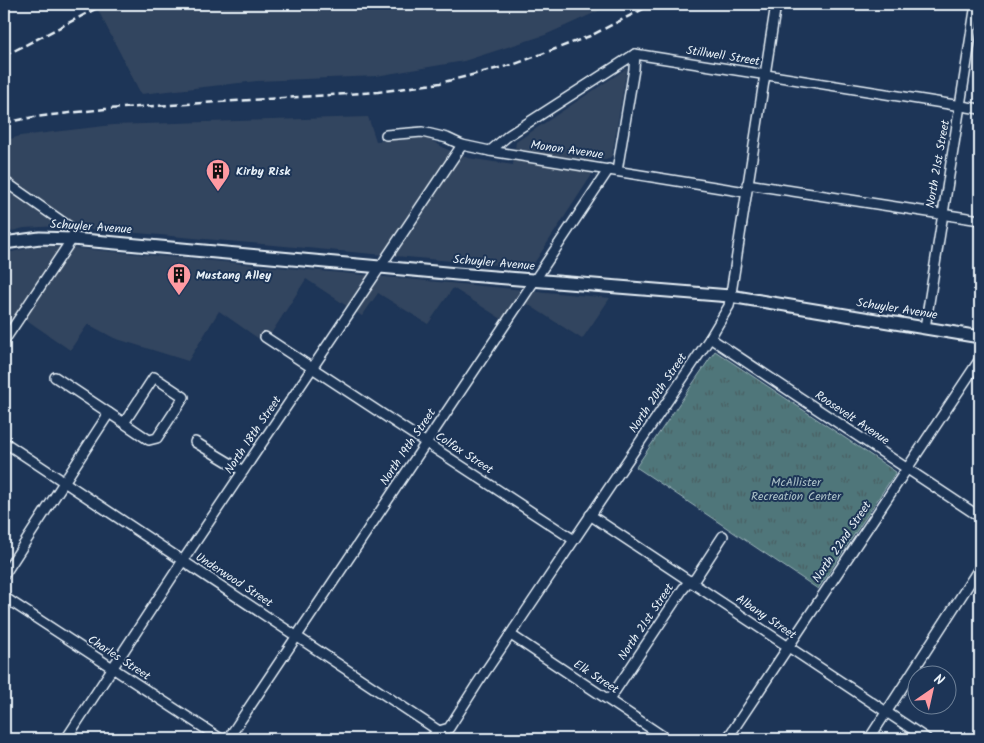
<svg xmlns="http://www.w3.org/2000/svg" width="984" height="743" font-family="Kalam,sans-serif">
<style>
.built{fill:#33455e}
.park{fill:url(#park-tufts);stroke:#9cb4b9}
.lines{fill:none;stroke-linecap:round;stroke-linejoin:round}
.minor-casing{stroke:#e8f1f8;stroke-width:12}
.major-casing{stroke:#e8f1f8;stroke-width:15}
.minor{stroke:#1d3557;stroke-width:9}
.major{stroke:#1d3557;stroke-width:11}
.rail{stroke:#e8f1f8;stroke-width:2.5;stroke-dasharray:8 4;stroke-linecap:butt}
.labels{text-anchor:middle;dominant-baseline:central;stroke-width:4;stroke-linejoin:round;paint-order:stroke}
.street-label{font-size:12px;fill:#e8f1f8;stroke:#1d3557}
.poi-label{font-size:12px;font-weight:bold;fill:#e8f1f8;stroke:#1d3557;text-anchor:start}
.park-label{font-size:12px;fill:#abc0c6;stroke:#1d3557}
</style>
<defs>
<pattern id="park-tufts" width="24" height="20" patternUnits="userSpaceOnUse" patternTransform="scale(1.25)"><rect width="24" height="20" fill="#4f767a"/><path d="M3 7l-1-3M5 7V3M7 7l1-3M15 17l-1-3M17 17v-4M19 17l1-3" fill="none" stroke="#4a5f62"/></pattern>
</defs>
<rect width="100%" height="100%" fill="#1d3557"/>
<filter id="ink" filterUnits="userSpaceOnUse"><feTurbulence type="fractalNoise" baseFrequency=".02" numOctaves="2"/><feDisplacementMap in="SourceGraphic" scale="10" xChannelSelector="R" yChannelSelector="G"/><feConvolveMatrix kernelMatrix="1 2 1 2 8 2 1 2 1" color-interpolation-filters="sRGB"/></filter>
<g filter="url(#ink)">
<g class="built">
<polygon points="95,4 614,4 545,35 464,61 376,76 257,81 141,94"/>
<polygon points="627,68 612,156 606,160 594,160 591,176 531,268 58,226 24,228 4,233 4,141 20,136 113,125 368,117 376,141 427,138 446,149 468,158 513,165 516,142"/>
<polygon points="52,246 610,298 582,339 526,303 511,325 453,288 428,324 378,293 362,316 306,279 265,343 219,311 188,361 114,338 88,324 70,350 24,318 4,349 4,254 32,247"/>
</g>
<polygon class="park" points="715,351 896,472 818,589 636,467"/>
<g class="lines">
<defs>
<g id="minor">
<polyline points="386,135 422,132 447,138 462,145 490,151 746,192"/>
<polyline points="490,151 509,135 635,54 980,109"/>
<polyline points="617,171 634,69 635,54"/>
<polyline points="4,181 74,230 72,239 4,341"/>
<polyline points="747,184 980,220"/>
<polyline points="925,328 976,4"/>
<polyline points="265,337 574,540"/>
<polyline points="710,338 980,517"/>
<polyline points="55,377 124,423"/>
<polygon points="154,377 184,397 157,438 149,440 124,423"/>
<polyline points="4,442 451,739"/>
<polyline points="195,442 243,471"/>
<polyline points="590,515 927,739"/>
<polyline points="4,575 109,413"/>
<polyline points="4,597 221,739"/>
<polyline points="511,635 667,739"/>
<polyline points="609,700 683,589 689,582 695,579 723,536"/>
<polyline points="66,739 182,562 462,145"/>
<polyline points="228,739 609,169"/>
<polyline points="429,739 439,731 449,728 477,684 710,338 729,306 776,4"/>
<polyline points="727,739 980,359"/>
<polyline points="869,739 980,567"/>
</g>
<polyline id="major" points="4,243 40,238 72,239 457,274 730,296 980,337"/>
</defs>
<use href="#minor" class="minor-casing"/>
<use href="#major" class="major-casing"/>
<use href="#minor" class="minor"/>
<use href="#major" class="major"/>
<g class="rail">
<polyline points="4,56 105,4"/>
<polyline points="4,123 34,117 105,109 378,92 440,83 515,64 590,36 653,4"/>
</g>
</g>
</g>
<defs>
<symbol id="building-pin" viewBox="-11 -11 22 30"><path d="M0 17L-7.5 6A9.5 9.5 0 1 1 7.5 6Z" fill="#ff9aa2" stroke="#1d3557"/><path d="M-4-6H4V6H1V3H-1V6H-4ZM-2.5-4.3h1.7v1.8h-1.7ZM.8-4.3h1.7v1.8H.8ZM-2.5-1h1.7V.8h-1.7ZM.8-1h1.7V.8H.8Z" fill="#111"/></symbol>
</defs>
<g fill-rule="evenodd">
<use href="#building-pin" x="204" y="157" width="28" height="38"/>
<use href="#building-pin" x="165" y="261" width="28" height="38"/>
</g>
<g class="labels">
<g class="street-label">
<text transform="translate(723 56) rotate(9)">Stillwell Street</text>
<text transform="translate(567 150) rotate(8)">Monon Avenue</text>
<text transform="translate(938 164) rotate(-80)">North 21st Street</text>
<text transform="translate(91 227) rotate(4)">Schuyler Avenue</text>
<text transform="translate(494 263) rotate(5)">Schuyler Avenue</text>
<text transform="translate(897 309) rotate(9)">Schuyler Avenue</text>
<text transform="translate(658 393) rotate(-56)">North 20th Street</text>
<text transform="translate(852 418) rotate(34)">Roosevelt Avenue</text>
<text transform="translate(253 435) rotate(-56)">North 18th Street</text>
<text transform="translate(408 447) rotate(-56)">North 19th Street</text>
<text transform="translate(464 453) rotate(33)">Colfax Street</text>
<text transform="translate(842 542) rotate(-56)">North 22nd Street</text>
<text transform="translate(234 580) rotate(33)">Underwood Street</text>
<text transform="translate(766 617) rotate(34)">Albany Street</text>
<text transform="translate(646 622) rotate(-56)">North 21st Street</text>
<text transform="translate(119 658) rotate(33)">Charles Street</text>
<text transform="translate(596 677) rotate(33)">Elk Street</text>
</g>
<g class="poi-label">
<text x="236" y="171">Kirby Risk</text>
<text x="196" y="275">Mustang Alley</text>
</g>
<g class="park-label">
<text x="796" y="482">McAllister<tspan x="796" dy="14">Recreation Center</tspan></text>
</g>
</g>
<rect width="984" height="743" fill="none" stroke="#1d3557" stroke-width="20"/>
<rect x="10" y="10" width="964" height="723" fill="none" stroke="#e8f1f8" stroke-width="2" filter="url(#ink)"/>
<g transform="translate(932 690) rotate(34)"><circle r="24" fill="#1d3557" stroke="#6e8097"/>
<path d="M0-4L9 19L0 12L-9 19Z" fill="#ff9aa2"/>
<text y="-8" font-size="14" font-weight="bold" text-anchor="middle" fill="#e8f1f8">N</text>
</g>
</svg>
